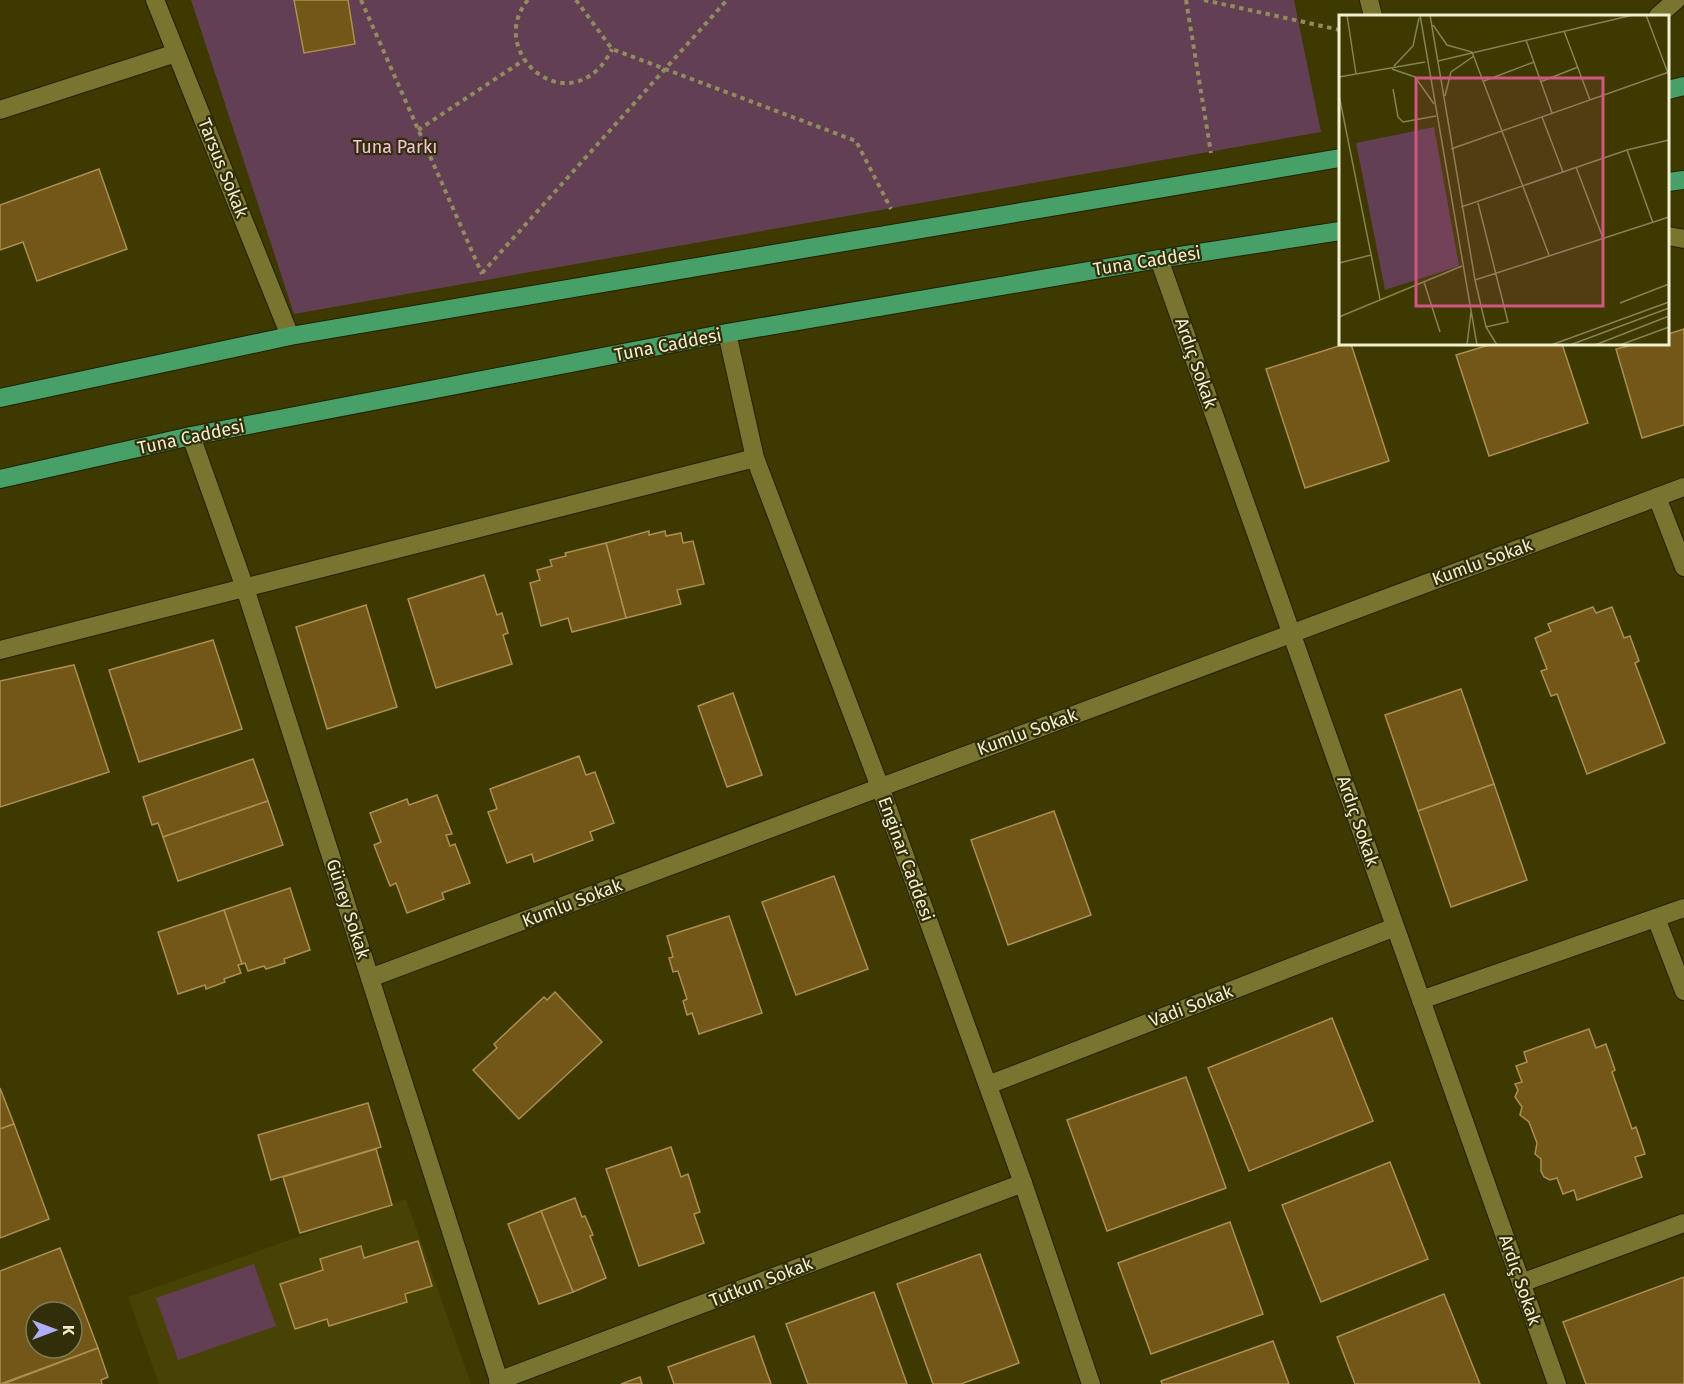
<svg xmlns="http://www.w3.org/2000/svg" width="1684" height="1384" font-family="'Fira Sans',sans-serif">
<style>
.built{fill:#484304}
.green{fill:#623f53}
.building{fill:#725718;stroke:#ac8f50;stroke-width:1.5;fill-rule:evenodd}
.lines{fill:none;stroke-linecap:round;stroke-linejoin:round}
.minor-casing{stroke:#232000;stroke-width:20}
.major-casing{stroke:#232000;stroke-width:20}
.path{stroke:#8f8c5f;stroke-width:4;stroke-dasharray:4.5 4.5;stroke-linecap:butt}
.minor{stroke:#7a7431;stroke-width:18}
.major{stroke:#47a068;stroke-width:18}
.labels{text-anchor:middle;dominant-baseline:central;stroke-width:4.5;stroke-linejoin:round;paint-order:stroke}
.park-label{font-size:18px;fill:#f5c1dd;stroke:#312f0a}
.street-label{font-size:18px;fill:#f1efce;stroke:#312f0a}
.inset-road{fill:none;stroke:#858253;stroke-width:1.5}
.view{fill:#d0587e;fill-opacity:0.15;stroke:#d0587e;stroke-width:3}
.inset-edge{fill:none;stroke:#f1efce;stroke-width:3}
</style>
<rect width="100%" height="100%" fill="#3d3901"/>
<polygon class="built" points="406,1199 471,1384 159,1384 128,1297"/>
<g class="green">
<polygon points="191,0 1294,0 1321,132 294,314"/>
<polygon points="254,1264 276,1326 178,1360 156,1298"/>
</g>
<g class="building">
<polygon points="294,0 348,0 355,44 304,53"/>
<polygon points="99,169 127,249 37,281 23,242 0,250 0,205"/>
<polygon points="1684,329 1684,425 1642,438 1616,349 1636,344 1668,344 1668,334"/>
<polygon points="1345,344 1351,344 1389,461 1305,488 1266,369"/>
<polygon points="1492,344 1562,344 1588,423 1489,456 1456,355"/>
<polygon points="649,531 649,535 665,531 666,536 681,533 683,543 693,541 704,584 677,590 681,604 626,618 606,543"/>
<polygon points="606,543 626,618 572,632 568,618 541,626 530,583 540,580 537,570 552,566 550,560 566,556 565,553"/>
<polygon points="484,575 497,615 502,613 508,633 503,635 512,664 436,688 408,599"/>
<polygon points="366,605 397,707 327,729 296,627"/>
<polygon points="1593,607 1596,613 1612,607 1624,638 1630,636 1639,661 1635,663 1665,743 1587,774 1557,694 1551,696 1541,671 1547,669 1535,638 1551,631 1548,624"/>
<polygon points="213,640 242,729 139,762 109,670"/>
<polygon points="74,665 109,772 0,807 0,681"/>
<polygon points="1461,689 1494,784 1418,811 1385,715"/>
<polygon points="733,693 762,775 727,787 698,706"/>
<polygon points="579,756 586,775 595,772 614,823 590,832 593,840 534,862 532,854 507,863 488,812 497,809 490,789"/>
<polygon points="253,759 268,801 163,837 158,823 152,825 143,797"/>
<polygon points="1494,784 1527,880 1451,907 1418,811"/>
<polygon points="437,795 452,834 446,835 450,846 455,844 470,883 442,893 444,899 407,913 396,883 390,886 374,845 381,842 370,813 407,799 409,805"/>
<polygon points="268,801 283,845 178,881 163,837"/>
<polygon points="1054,811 1091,915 1008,945 971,840"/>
<polygon points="834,876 868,969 796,995 762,902"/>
<polygon points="290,888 310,950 284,959 285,963 266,969 264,966 248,971 245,963 242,964 224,910"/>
<polygon points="224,910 242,964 238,965 241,973 224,979 225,982 206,989 205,985 178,994 158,932"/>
<polygon points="729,916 762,1013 699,1034 692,1013 687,1015 683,1001 687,999 678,971 673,972 669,958 673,957 667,936"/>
<polygon points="555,992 602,1042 519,1119 473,1070 497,1048 494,1044 544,997 547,1000"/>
<polygon points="1332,1018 1373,1121 1249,1171 1208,1068"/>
<polygon points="1589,1029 1596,1048 1606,1044 1615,1070 1612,1072 1632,1129 1636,1127 1645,1154 1635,1157 1642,1177 1577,1200 1574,1190 1563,1194 1557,1178 1550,1180 1544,1177 1541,1171 1541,1159 1535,1154 1537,1143 1529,1122 1520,1115 1522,1107 1515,1097 1518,1090 1515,1084 1522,1082 1516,1066 1527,1062 1524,1052"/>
<polygon points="1186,1077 1226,1188 1107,1231 1067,1120"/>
<polygon points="0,1088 14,1124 0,1129"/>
<polygon points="368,1103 381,1147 271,1180 258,1135"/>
<polygon points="14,1124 49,1219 0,1238 0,1129"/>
<polygon points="671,1147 681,1177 688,1174 700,1212 694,1214 704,1243 639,1266 606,1169"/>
<polygon points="376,1149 392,1205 300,1233 283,1177"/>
<polygon points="1390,1162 1428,1259 1321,1302 1282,1205"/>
<polygon points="575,1198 582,1217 585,1216 593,1235 590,1236 606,1278 573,1292 541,1211"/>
<polygon points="541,1211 573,1292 539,1304 508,1224"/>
<polygon points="1230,1222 1263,1314 1151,1354 1118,1263"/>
<polygon points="418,1241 432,1286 405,1294 407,1302 329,1326 327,1319 295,1329 280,1284 323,1270 320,1259 361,1246 364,1258"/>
<path d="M60,1248L98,1348L0,1384V1271ZM36,1312H72V1348H36Z"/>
<polygon points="980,1254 1019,1363 961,1384 933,1384 897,1284"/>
<polygon points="1684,1277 1684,1384 1586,1384 1563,1322"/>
<polygon points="874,1292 907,1384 808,1384 786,1324"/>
<polygon points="1444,1294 1480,1384 1355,1384 1337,1337"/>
<polygon points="754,1336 771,1384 674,1384 668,1367"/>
<polygon points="1273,1341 1289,1384 1162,1384 1161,1381"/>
<polygon points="98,1348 108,1377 101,1380 102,1384 3,1384"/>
<polygon points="640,1377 642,1384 621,1384"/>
</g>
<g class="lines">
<defs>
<g id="minor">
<polyline points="155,0 290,336"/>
<polyline points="1369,0 1373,16"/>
<polyline points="1658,16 1676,0"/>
<polyline points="0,110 176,53"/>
<polyline points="1668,236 1684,239"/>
<polyline points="1159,259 1557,1384"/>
<polyline points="727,333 755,458 880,787 1023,1183 1091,1384"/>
<polyline points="191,436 245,588 500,1384"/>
<polyline points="1657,497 1684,567"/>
<polyline points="0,650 755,458"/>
<polyline points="1656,918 1684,991"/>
<polyline points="370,978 1684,487"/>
<polyline points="1421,1000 1684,908"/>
<polyline points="988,1085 1395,927"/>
<polyline points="1521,1283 1684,1223"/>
<polyline points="498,1381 1023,1183"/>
</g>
<g id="major">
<polyline points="1668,90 1684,86"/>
<polyline points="1668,182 1684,180"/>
<polyline points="0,398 290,336 1340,158"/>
<polyline points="0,479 191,436 727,333 1159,259 1340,231"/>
</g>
</defs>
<use href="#minor" class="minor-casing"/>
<use href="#major" class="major-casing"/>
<g class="path">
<polyline points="361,0 482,274"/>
<path d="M528,0C489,46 552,110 596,71C603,65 608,57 612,49"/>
<polyline points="576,0 612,49 856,141 891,209"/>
<polyline points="1186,0 1211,153"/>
<polyline points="1204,0 1340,30"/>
<polyline points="418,130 524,60"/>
<polyline points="482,273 727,0"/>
</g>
<use href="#minor" class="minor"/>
<use href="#major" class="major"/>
</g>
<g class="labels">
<g class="park-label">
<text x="395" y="147">Tuna Parkı</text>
</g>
<g class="street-label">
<text transform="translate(223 168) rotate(68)">Tarsus Sokak</text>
<text transform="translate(1147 261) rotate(-9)">Tuna Caddesi</text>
<text transform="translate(668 345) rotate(-11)">Tuna Caddesi</text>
<text transform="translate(1196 363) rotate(71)">Ardıç Sokak</text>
<text transform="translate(191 437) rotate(-12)">Tuna Caddesi</text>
<text transform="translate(1482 562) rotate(-20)">Kumlu Sokak</text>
<text transform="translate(1027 732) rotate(-20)">Kumlu Sokak</text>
<text transform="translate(1358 821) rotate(71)">Ardıç Sokak</text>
<text transform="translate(906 859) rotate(70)">Enginar Caddesi</text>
<text transform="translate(572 903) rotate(-21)">Kumlu Sokak</text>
<text transform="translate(348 909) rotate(72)">Güney Sokak</text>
<text transform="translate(1191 1006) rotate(-21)">Vadi Sokak</text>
<text transform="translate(1520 1280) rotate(71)">Ardıç Sokak</text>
<text transform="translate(761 1282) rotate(-21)">Tutkun Sokak</text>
</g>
</g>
<g transform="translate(1339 15)">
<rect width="330" height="330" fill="#3d3901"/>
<path d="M95,112L120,251L46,275L17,128Z" fill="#623f53"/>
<path class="inset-road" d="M8,0L17,59M81,0L138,330M91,0L136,265L147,312L158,330M307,0L330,61M94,10L108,30L133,37L210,240M225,16L251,85M187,25L213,98M99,46L294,0M55,51L74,31L80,3M53,54L76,62L95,89M0,62L86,47M145,66L195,47M201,67L239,52M54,74L59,102L64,107L97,101M0,80L41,284M106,81L112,57L135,41M203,102L224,157M112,134L330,57M288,135L314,208M237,152L264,223M139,188L169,307L147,312M122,192L288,135L330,125M0,248L32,240M136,265L330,202M85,267L101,317M281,288L330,269M0,302L123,251M128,330L132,297M212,330L330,287M231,330L330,293M256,330L330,301M281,330L330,312"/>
<path class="view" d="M77,63H264V291H77Z"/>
<rect width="330" height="330" class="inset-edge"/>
</g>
<g transform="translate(54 1330) rotate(90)"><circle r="28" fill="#312f0a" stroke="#7e7c58" stroke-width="1.5"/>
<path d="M0-4.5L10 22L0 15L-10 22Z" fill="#b0aefa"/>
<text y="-9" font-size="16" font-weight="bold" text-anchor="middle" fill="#f1efce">K</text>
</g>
</svg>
